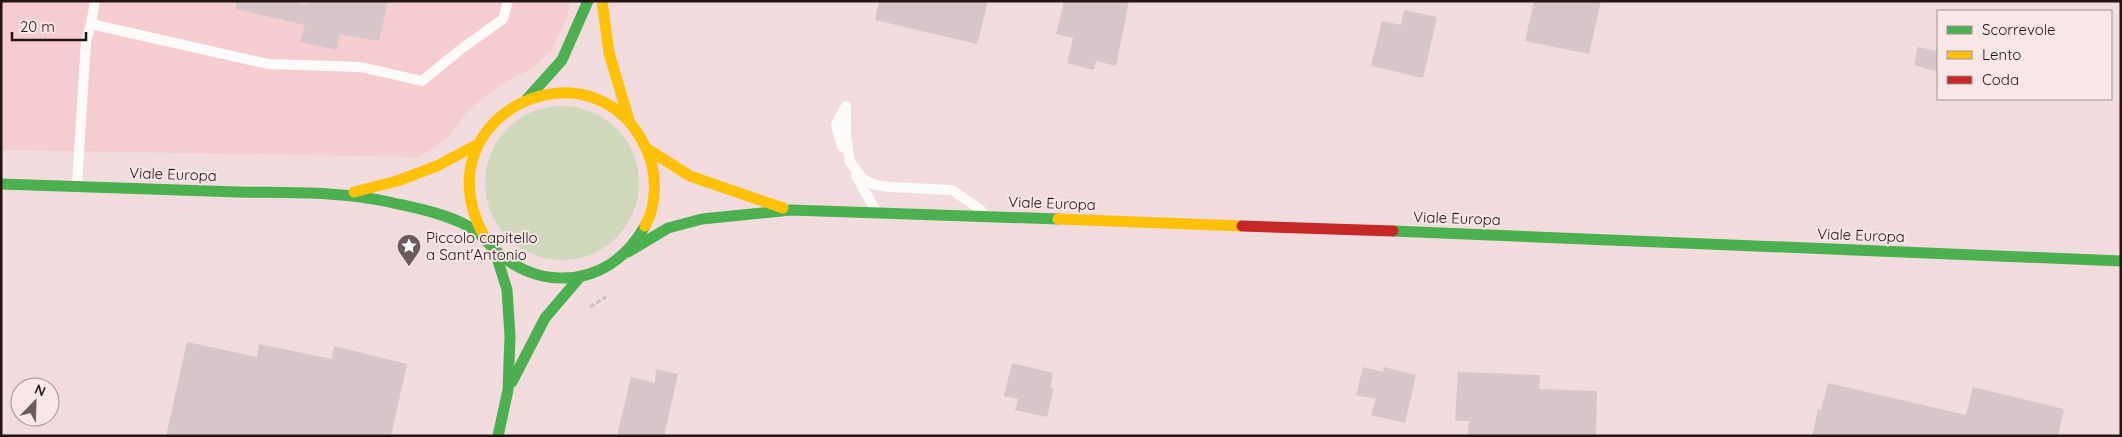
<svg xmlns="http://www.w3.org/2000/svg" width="2122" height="437" font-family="Quicksand,sans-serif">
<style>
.built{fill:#f5cdd0}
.green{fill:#cfd8ba}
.building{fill:#d7c6c9}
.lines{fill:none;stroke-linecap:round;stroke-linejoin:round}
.path{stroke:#cac1c3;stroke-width:3;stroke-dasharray:5 2.5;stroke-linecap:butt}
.lane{stroke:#fdfafa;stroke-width:10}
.fast{stroke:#4caf50;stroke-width:11}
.slow{stroke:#ffc107;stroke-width:11}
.jam{stroke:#c62828;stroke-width:11}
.labels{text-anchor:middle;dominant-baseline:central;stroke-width:4;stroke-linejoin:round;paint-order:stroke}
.street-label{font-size:15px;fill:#241416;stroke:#f9e6e7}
.poi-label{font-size:15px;fill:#241416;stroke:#f9e6e7;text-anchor:start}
</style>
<rect width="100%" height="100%" fill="#f1dbdd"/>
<polygon class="built" points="1,1 570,1 567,18 551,51 530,70 503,83 469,109 450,135 433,149 416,157 1,150"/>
<circle class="green" cx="562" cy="183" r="77"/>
<g class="building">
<polygon points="236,1 290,1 307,5 308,1 388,1 379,41 339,34 337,50 300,42 305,25 236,9"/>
<polygon points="879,1 988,1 977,44 875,20"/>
<polygon points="1064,1 1129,1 1116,66 1096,61 1094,70 1067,63 1073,38 1056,34"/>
<polygon points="1534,1 1601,1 1589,54 1525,41"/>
<polygon points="1404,10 1437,17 1423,78 1371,66 1382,21 1401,25"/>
<polygon points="1918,47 1938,51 1938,72 1914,65"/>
<polygon points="187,342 257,357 259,344 332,359 334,346 407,364 391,436 166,436"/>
<polygon points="1012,363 1053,373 1050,387 1054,388 1047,417 1015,410 1018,399 1004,396"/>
<polygon points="1363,367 1383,372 1384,367 1416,375 1405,423 1371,415 1376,399 1356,395"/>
<polygon points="656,369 678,374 664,436 617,436 631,377 655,383"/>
<polygon points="1458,372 1540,375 1539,389 1597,391 1596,436 1468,436 1469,421 1455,421"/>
<polygon points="1828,383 1966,415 1973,387 2064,409 2058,436 1812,436 1818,409 1821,410"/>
</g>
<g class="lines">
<polyline class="path" points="590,307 606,297"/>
<g class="lane">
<polyline points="95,1 91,24 268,64 361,67 422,81 461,49 503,19 508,1"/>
<polyline points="846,106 846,136 850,162 863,179 875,185 890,187 952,190 981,210"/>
<polyline points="842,147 836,125 844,109"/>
<polyline points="856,176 876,211"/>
<polyline points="77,184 86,41 91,24"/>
</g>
<g class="fast">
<polyline points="527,99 562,60 588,1"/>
<path d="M1,184C80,186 159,190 238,192C288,193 340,191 389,202C415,208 444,213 468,226C480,233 486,241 496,251C513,267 537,278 560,278C598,279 627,258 645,226"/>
<polyline points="1393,231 2121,261"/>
<polyline points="495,251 507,290 510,336 508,390 498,436"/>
<polyline points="628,252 668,228 702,219 791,210 1058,219"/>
<polyline points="512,382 545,318 580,277"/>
</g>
<g class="slow">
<polyline points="602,1 609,53 629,120"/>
<polyline points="649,150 690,176 783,208"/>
<polyline points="354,192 397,181 437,166 478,144"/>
<polyline points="1058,219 1242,226"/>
<path d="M484,236C417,113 598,31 648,153C657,175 657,205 645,226"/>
</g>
<polyline class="jam" points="1242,226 1393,231"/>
</g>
<defs>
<symbol id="sight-pin" viewBox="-11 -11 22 30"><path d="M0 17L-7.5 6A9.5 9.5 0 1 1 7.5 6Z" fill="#6c5a5c" stroke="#f9e6e7"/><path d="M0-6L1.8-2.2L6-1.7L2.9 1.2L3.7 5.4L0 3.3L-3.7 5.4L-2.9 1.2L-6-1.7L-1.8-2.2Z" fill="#fff"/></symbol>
</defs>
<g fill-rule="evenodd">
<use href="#sight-pin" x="395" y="232" width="28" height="38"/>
</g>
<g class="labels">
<g class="street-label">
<text transform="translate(173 174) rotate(2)">Viale Europa</text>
<text transform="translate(1052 203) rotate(2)">Viale Europa</text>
<text transform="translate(1457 218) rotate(2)">Viale Europa</text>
<text transform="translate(1861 235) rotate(2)">Viale Europa</text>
</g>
<g class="poi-label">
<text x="426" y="237">Piccolo capitello<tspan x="426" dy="17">a Sant'Antonio</tspan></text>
</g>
</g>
<rect width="2122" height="437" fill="none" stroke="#241416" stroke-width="5"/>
<rect x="1937" y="10" width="175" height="90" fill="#f9e6e7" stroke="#a49293"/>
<rect x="1947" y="26" width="25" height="8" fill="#4caf50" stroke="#a49293"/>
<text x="1982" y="35" font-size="15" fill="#241416">Scorrevole</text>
<rect x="1947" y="51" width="25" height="8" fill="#ffc107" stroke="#a49293"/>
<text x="1982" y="60" font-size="15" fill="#241416">Lento</text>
<rect x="1947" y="76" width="25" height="8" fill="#c62828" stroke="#a49293"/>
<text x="1982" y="85" font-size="15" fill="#241416">Coda</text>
<g transform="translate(35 402) rotate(23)"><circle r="24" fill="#f9e6e7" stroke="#a49293"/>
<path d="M0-4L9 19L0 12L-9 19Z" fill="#6c5a5c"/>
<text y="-8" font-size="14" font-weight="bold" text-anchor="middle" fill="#241416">N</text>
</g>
<path d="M12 32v8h74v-8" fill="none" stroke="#241416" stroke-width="2.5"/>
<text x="20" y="32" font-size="15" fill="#241416" stroke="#f9e6e7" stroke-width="4" paint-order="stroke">20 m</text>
</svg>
